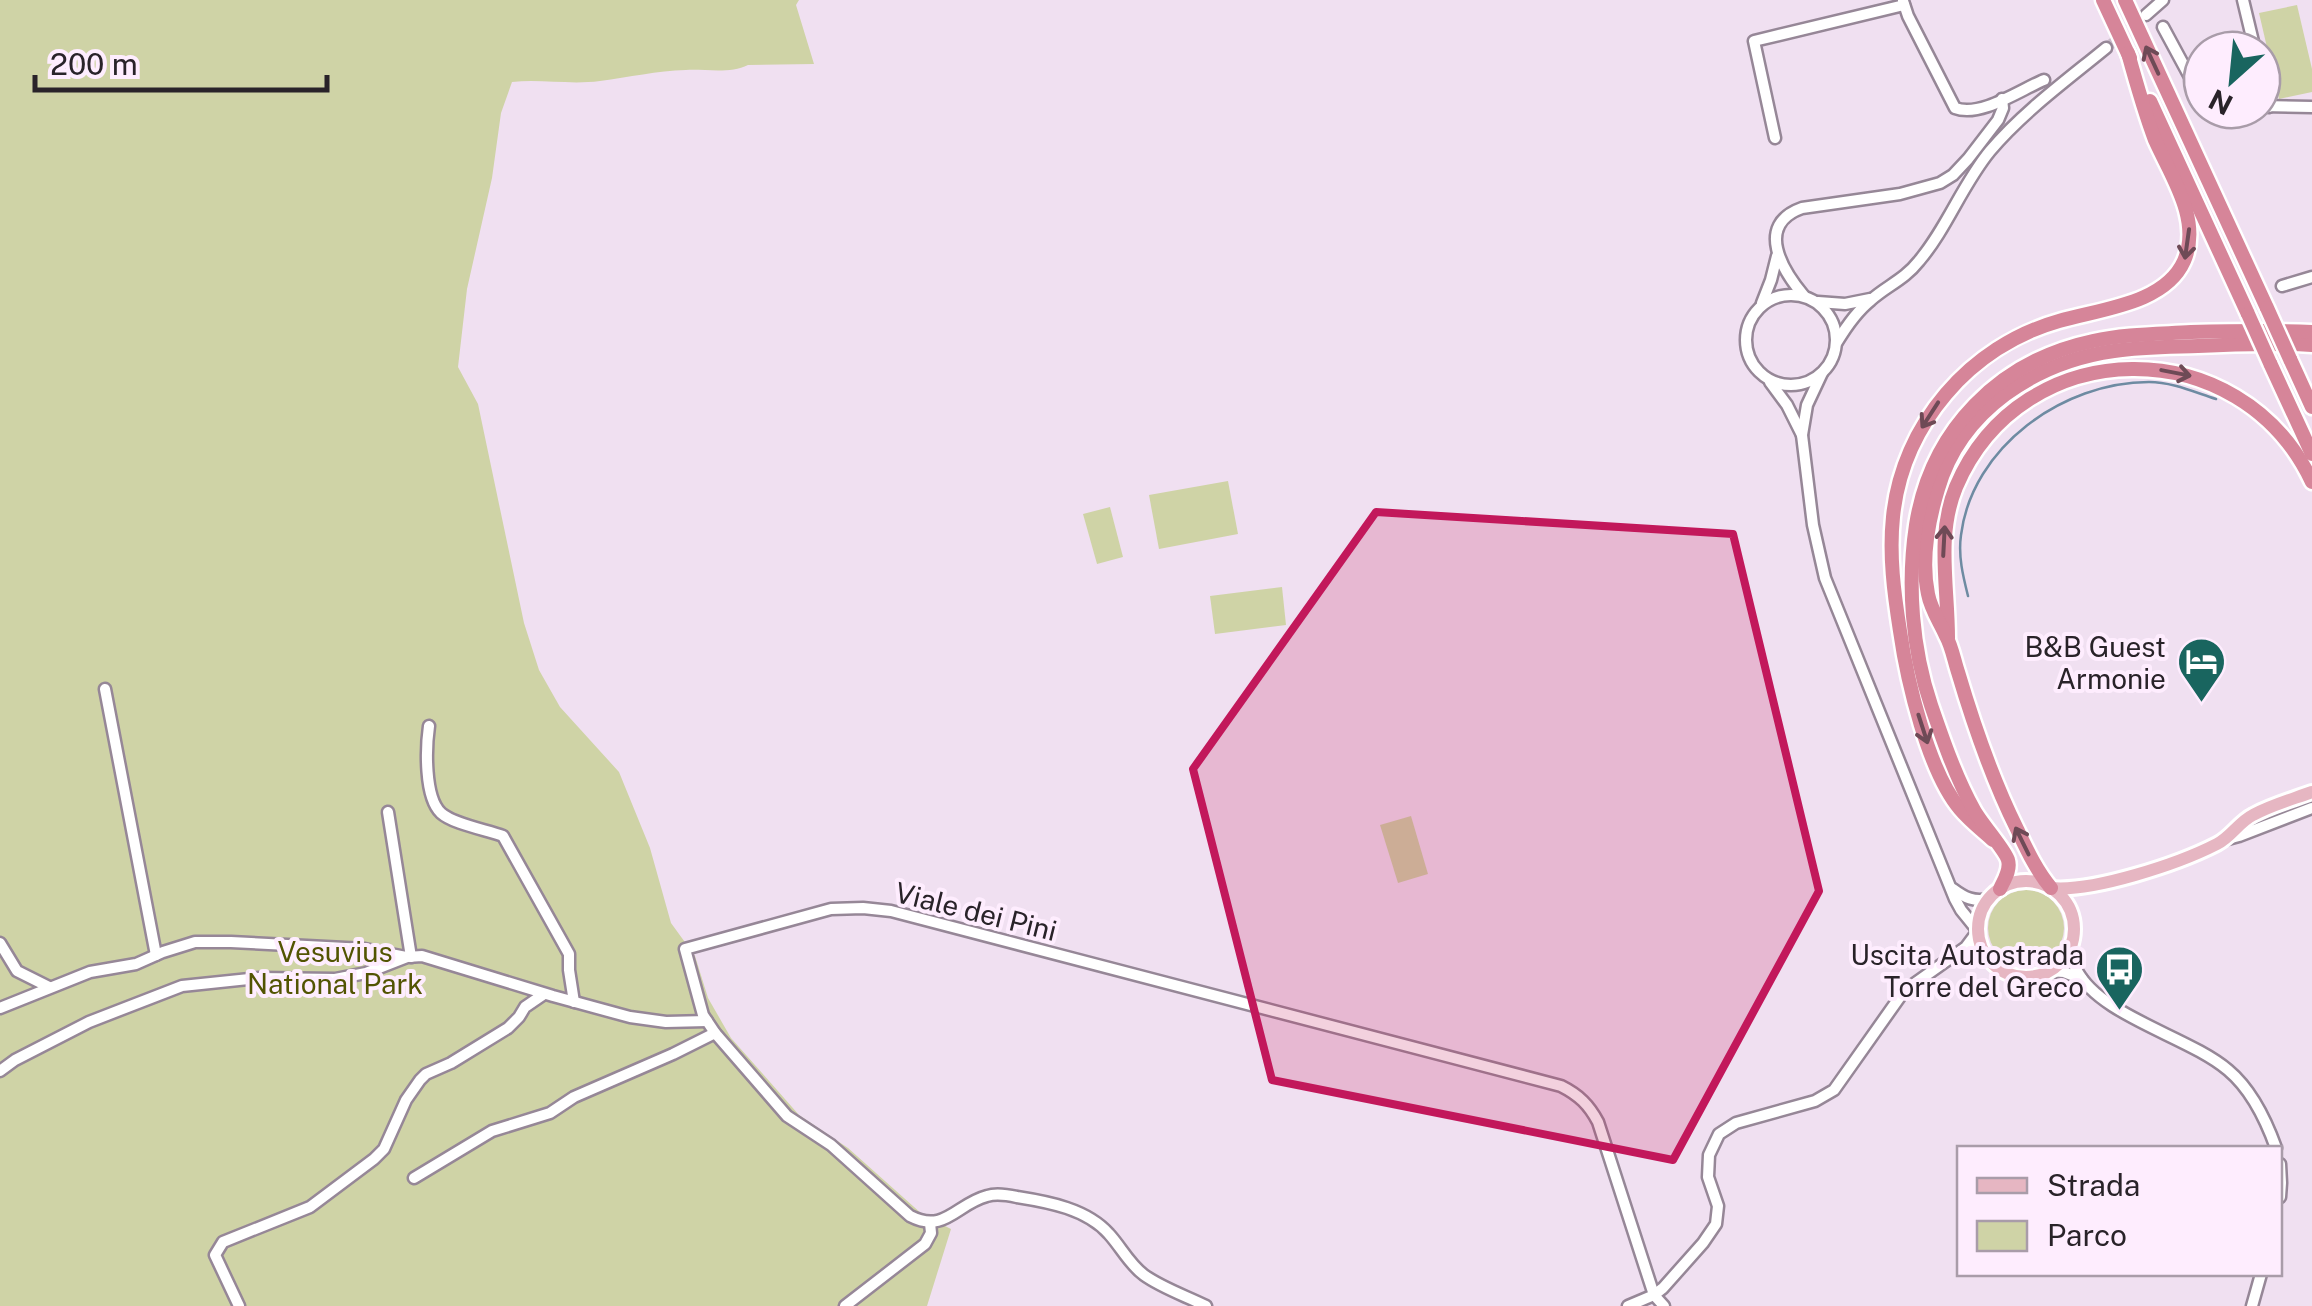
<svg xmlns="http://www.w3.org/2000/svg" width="2312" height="1306" font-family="'Public Sans',sans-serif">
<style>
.green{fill:#cfd3a6}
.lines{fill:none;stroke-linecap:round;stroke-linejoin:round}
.stream{stroke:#6e8ba2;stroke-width:2.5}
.minor-tunnel{stroke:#c8bac9;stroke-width:10;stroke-dasharray:10 5;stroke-linecap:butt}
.minor-casing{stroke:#968797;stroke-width:15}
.major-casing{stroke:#fff;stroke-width:18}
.highway-casing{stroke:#fff;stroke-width:19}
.minor{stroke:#fff;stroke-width:10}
.major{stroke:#e6b6c2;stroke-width:12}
.highway{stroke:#d68599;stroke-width:14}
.highway-bridge-casing{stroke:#fff;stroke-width:19;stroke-linecap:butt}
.highway-bridge{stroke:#d68599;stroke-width:14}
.oneway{stroke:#6e4a56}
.marked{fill:#c2185b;fill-opacity:0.2;stroke:#c2185b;stroke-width:8;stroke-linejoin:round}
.labels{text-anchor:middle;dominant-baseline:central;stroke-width:8;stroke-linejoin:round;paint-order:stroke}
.poi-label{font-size:28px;fill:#292329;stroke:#feedfe;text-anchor:end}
.street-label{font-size:28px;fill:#292329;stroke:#feedfe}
.park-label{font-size:28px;fill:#525402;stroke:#feedfe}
</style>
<rect width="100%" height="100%" fill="#f0e0f1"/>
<g class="green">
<path d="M0,0H799L796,5L814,64L748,65C730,74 707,69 686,70C657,71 629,77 600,81C571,85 541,79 512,82L501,113L492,178L467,289L458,367L478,404L524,623L539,670L560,707L619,772L650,848L671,923L695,956L708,998L731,1038L799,1115L848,1148L923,1215L951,1229L927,1306H0Z"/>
<polygon points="2297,5 2312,69 2312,92 2279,99 2259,13"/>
<polygon points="1228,481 1238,534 1159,549 1149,495"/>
<polygon points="1110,507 1123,557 1097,564 1083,514"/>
<polygon points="1282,587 1286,625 1215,634 1210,596"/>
<polygon points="1411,816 1428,874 1398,883 1380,825"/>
<circle cx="2026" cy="928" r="38"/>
</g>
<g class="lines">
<path class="stream" d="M1968,596C1963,576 1958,556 1961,535C1972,447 2063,382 2149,382C2172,382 2194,392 2216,399"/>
<polyline class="minor-tunnel" points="2106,48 2140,20"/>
<defs>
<g id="minor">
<polyline points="2243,0 2255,50"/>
<path d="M1903,1L1908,16L1955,108C1980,118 2020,90 2044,80"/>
<polyline points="2146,15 2163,0"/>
<polyline points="2163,27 2190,77 2202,89"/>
<polyline points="2262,78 2269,107"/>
<polyline points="2262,106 2312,107"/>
<polyline points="1775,138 1754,41 1904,5"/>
<polyline points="2282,286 2312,277"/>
<circle cx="1791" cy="340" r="45"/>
<path d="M1804,296C1783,271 1754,225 1802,208L1900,194L1940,183L1953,175L1968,159L1998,120L2003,108L2002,99"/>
<polyline points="1818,302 1845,304 1870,299"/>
<polyline points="1762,303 1771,280 1777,256"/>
<path d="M1837,342C1846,327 1857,311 1871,300C1888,285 1904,280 1919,261C1947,228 1962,185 1990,151C2023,112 2067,80 2106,48"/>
<polyline points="1770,382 1787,405 1802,435"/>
<polyline points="105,689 156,955"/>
<path d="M429,726C426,747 424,797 441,813C453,824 487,830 503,836L569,954V970L574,1002"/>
<polyline points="388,812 411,957"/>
<polyline points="2224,840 2239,836 2312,808"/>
<path d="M1953,889C1965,898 1974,902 1988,899"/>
<polyline points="0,943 17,971 49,987"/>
<path d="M2071,946C2072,954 2072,962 2076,969C2099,1016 2188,1036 2228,1070C2252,1090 2266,1120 2276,1148"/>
<polyline points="1959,953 1979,957 1991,962"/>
<polyline points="2049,971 2064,972 2082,979"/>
<polyline points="0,1008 90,972 136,964 163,952 195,942 231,942 365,949 406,957"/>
<polyline points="0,1071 15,1060 89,1022 182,986 259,978 335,979 366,973 407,957 422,956 553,996 630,1017 666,1022 707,1021"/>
<polyline points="2280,1164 2281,1183 2280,1197"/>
<polyline points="414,1178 492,1131 550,1113 574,1097 673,1054 715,1033"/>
<polyline points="239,1306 215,1255 223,1242 310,1207 374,1159 384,1149 406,1100 420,1080 426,1074 451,1063 508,1028 519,1017 525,1007 544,994"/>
<polyline points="845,1306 925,1244 931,1233 930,1223"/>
<path d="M1206,1306C1186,1296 1162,1288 1144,1275C1129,1264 1121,1247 1109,1234C1087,1209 1049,1202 1017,1197C1008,1195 996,1193 987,1196C956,1204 945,1234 910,1216L831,1145L787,1116L715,1033L703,1015L685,949L831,909L863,908L891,911L1561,1086C1579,1095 1589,1105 1598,1122L1654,1295L1664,1306"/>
<polyline points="1628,1306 1654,1295 1663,1288 1703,1243 1716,1224 1718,1206 1708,1177 1709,1155 1719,1134 1736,1123 1815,1101 1834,1090 1904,991 1966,947 1978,931 1961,910 1955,899 1825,578 1813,525 1802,435 1807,405 1822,373"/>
<polyline points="2252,1306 2261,1274"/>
</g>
<g id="major">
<circle cx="2026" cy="929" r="48"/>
<path d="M2051,888C2093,892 2178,864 2217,844C2231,837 2239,822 2253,815C2271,805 2293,799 2312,792"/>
</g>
<g id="highway">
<polyline points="2103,0 2130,58"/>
<polyline points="2125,0 2267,308"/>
<polyline points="2150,101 2248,314"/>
<polyline points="2290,359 2312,407"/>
<polyline points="2270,363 2312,454"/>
<path d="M1948,638C1948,586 1936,536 1956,487C2022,331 2241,330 2312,482"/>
<path d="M1993,840C1982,830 1970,821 1960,809C1928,771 1907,680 1900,631C1894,593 1889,555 1893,517C1902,425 1970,346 2059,321C2100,309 2165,304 2184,261C2202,220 2171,176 2155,140C2144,111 2136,82 2128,53"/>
<path d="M2051,888C2036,870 2027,850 2017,829C1992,779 1974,726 1958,672C1954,660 1952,647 1946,636C1940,622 1931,610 1928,594C1921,560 1928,522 1938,489C1961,410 2036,362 2114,351C2141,347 2170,347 2198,346C2236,344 2274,343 2312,345"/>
<path d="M2000,889C2004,880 2011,870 2008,860C2006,851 1981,823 1974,810C1956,778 1943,740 1931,705C1912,649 1907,584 1916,525C1931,430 1999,361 2093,341C2124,334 2158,334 2191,332C2231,331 2272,330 2312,332"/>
</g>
</defs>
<use href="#minor" class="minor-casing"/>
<use href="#major" class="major-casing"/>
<use href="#highway" class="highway-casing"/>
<use href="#minor" class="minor"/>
<use href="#major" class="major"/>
<use href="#highway" class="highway"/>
<defs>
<g id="highway-bridge">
<polyline points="2267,308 2290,359"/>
<polyline points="2248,314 2270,363"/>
</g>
</defs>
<use href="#highway-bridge" class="highway-bridge-casing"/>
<use href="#highway-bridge" class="highway-bridge"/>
</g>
<defs><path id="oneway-shaft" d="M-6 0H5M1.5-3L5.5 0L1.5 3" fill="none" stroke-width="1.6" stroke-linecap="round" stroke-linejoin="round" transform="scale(2.5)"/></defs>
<g class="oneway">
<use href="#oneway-shaft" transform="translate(2152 60) rotate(-115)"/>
<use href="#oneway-shaft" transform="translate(2187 244) rotate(98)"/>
<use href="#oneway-shaft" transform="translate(2176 373) rotate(11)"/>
<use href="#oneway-shaft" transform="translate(1930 415) rotate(123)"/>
<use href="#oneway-shaft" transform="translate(1944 541) rotate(-87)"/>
<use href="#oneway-shaft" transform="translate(1923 729) rotate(72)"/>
<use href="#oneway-shaft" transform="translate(2022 841) rotate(-116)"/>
</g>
<path class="marked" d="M1376,512L1733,534L1819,891L1673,1160L1272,1080L1193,769Z"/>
<defs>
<symbol id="hotel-pin" viewBox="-11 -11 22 30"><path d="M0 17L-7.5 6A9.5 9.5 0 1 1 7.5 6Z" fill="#19655f" stroke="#feedfe"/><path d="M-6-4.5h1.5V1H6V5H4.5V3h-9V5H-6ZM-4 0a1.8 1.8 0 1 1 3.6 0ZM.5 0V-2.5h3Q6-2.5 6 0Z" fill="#fff"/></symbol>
<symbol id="bus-pin" viewBox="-11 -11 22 30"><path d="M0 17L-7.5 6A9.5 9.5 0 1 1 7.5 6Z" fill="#19655f" stroke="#feedfe"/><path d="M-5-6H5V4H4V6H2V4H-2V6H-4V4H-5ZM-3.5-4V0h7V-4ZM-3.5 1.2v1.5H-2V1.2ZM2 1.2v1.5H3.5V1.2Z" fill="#fff"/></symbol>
</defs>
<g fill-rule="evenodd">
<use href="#hotel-pin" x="2174" y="634" width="55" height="75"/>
<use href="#bus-pin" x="2092" y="942" width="55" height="75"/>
</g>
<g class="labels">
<g class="poi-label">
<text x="2166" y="646">B&amp;B Guest<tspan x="2166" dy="32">Armonie</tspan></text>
<text x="2084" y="954">Uscita Autostrada<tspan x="2084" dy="32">Torre del Greco</tspan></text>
</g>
<g class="street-label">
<text transform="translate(976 911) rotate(14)">Viale dei Pini</text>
</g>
<g class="park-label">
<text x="335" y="951">Vesuvius<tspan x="335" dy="32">National Park</tspan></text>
</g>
</g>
<rect x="1957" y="1146" width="325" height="130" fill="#feedfe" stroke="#a99ca9" stroke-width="2.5"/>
<rect x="1977" y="1178" width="50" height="15" fill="#e6b6c2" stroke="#a99ca9" stroke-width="2.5"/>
<text x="2047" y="1196" font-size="30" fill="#292329">Strada</text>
<rect x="1977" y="1221" width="50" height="30" fill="#cfd3a6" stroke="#a99ca9" stroke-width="2.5"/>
<text x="2047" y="1246" font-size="30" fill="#292329">Parco</text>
<g transform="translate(2232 80) rotate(207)"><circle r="48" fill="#feedfe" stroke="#a99ca9" stroke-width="2.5"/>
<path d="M0-8L18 38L0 25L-18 38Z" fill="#19655f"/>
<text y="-15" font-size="28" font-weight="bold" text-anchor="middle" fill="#292329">N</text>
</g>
<path d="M35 75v15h292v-15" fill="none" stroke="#292329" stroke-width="5"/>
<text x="50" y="75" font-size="30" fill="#292329" stroke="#feedfe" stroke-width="8" paint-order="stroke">200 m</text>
</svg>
